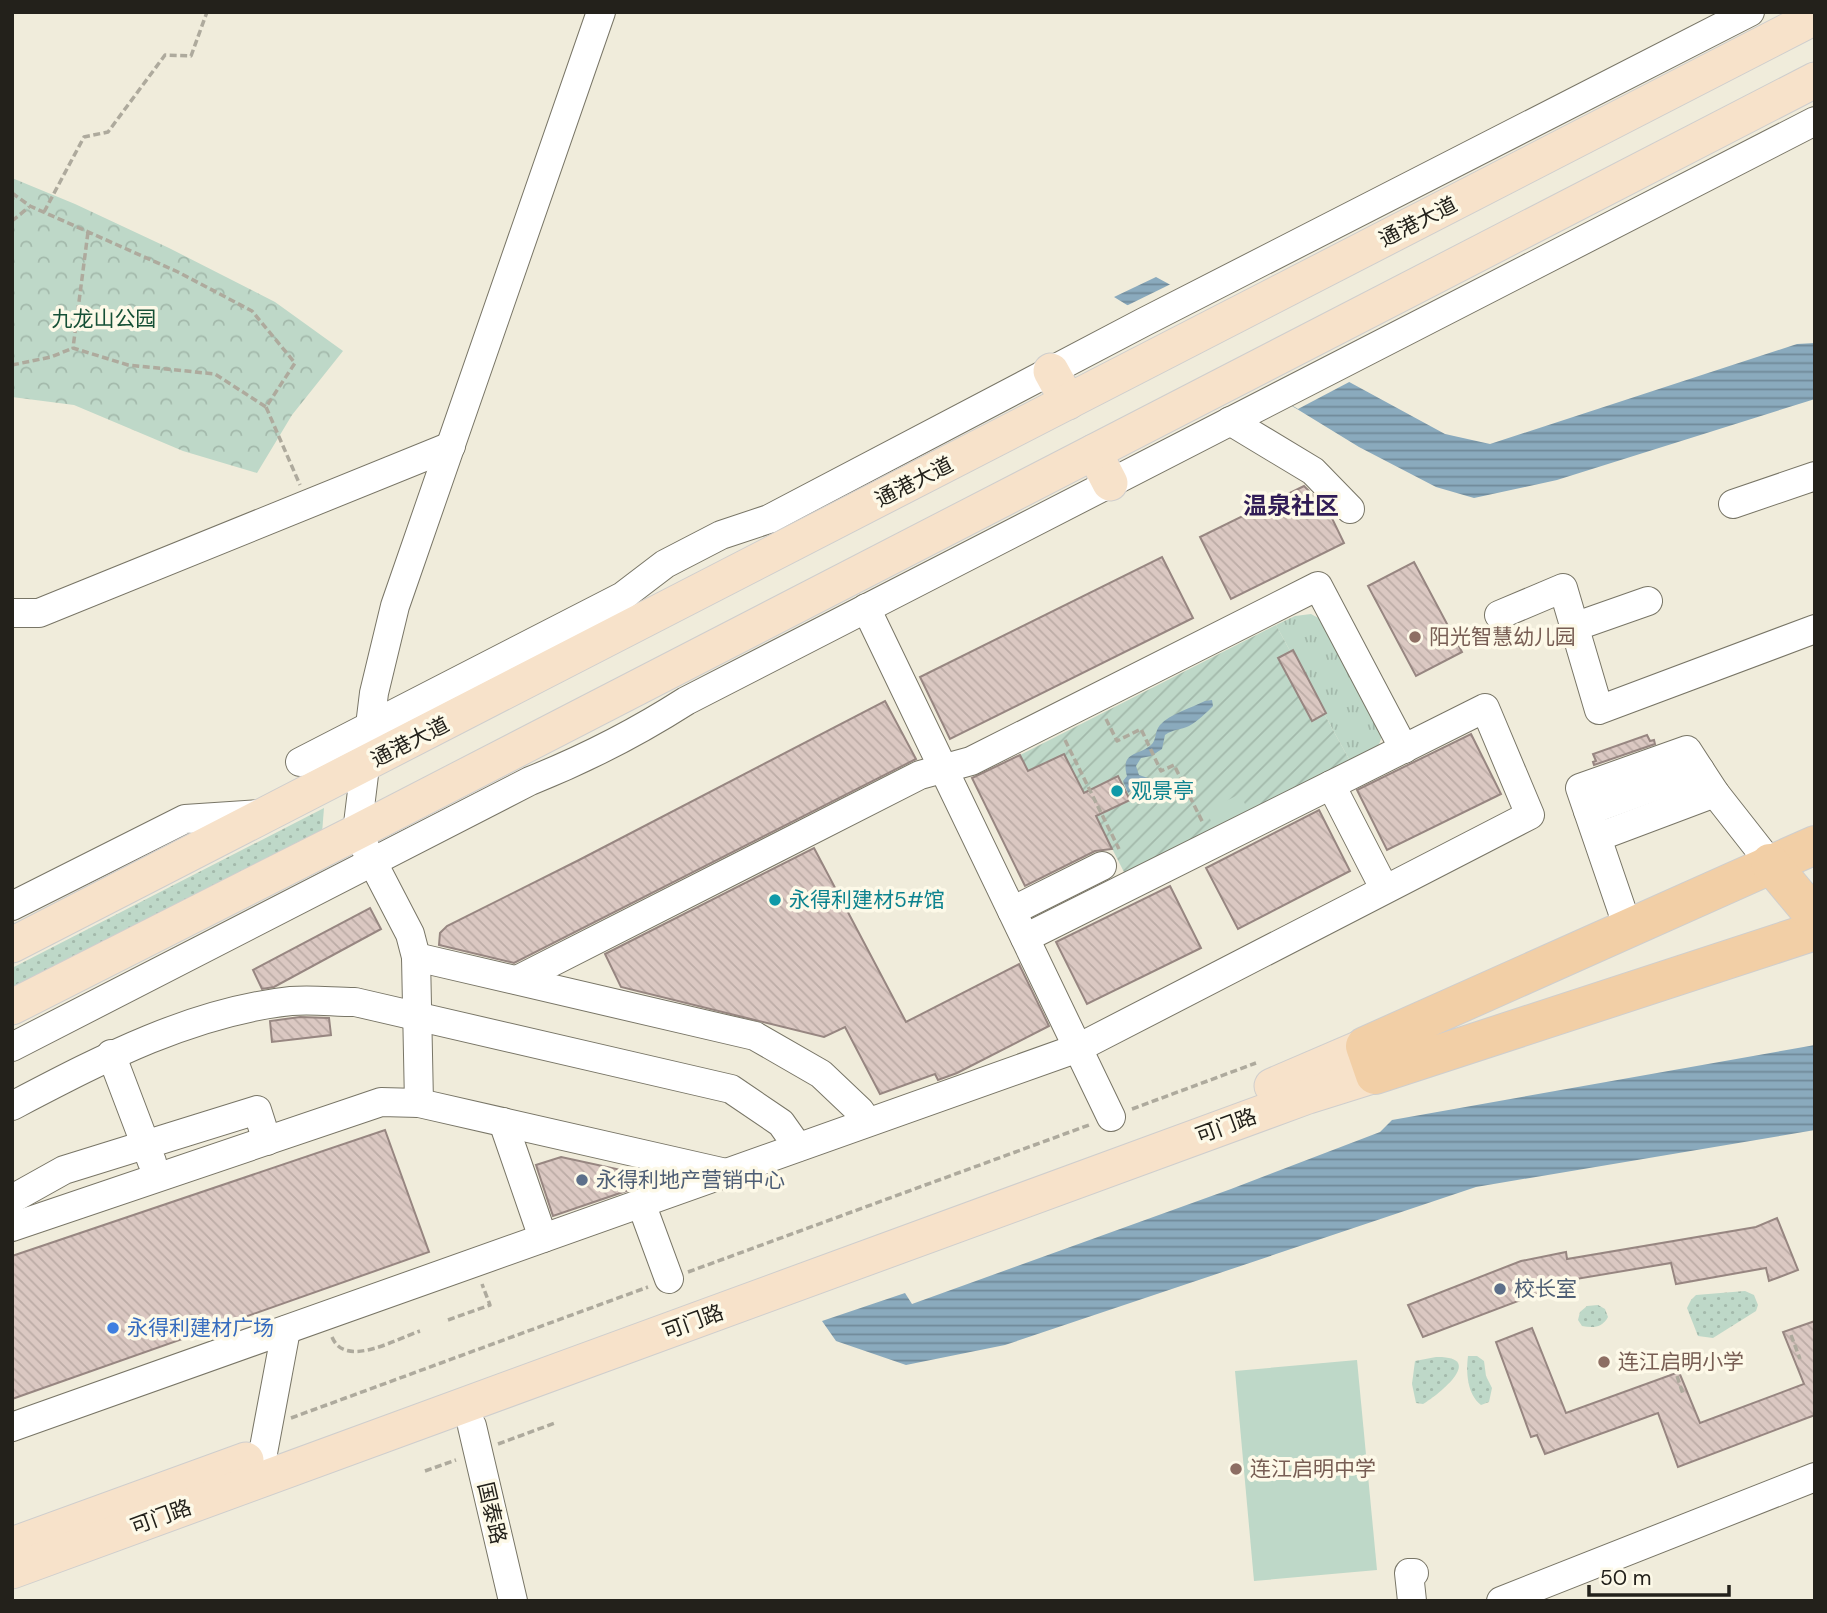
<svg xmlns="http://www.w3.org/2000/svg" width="1827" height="1613" font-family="'DM Sans','Noto Sans SC',sans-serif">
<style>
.grass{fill:url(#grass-dots)}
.forest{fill:url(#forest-crowns)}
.park{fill:url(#park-tufts)}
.garden{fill:url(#garden-furrows)}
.pitch{fill:#bed8c8}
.water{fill:url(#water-rules)}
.pier{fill:#f0ecdb}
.building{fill:url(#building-back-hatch);stroke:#978681;stroke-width:2}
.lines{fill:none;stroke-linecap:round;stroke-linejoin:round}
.minor-casing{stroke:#787566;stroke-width:30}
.major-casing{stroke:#cfcecd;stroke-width:37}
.highway-casing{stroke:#cfcecd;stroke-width:40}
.path{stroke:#aeaa9d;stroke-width:3.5;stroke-dasharray:7 3.5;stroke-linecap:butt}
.minor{stroke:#fff;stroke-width:28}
.major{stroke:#f7e2ca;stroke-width:35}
.highway{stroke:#f2cfa6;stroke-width:38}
.education-dot{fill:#8d6e63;stroke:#fdf9e8;stroke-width:2.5}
.culture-dot{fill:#0f9aa8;stroke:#fdf9e8;stroke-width:2.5}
.service-dot{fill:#5c6f8a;stroke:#fdf9e8;stroke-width:2.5}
.shop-dot{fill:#3f7fe0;stroke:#fdf9e8;stroke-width:2.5}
.labels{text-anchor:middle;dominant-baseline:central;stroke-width:7;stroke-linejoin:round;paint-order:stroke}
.street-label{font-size:21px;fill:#23211b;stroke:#fdf9e8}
.park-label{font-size:21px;fill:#165036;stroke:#fdf9e8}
.education-label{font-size:21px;fill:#785e54;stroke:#fdf9e8;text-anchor:start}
.culture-label{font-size:21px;fill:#0d838f;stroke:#fdf9e8;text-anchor:start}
.service-label{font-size:21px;fill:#4e5e75;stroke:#fdf9e8;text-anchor:start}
.shop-label{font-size:21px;fill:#366cbe;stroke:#fdf9e8;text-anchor:start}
.quarter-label{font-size:24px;font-weight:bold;fill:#311c56;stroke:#fdf9e8}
</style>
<defs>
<pattern id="grass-dots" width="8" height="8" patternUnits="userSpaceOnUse" patternTransform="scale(1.75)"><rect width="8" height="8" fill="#bed8c8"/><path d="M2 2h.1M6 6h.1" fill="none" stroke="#a3b9ab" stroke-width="1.8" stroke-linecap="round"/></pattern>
<pattern id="forest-crowns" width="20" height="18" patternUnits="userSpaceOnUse" patternTransform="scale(1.75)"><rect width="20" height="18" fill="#bed8c8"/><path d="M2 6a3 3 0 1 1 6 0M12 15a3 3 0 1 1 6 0" fill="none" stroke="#a3b9ab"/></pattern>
<pattern id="park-tufts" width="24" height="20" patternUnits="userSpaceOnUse" patternTransform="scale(1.75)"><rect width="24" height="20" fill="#bed8c8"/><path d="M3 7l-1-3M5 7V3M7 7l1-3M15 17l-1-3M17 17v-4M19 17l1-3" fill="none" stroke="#a3b9ab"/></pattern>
<pattern id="garden-furrows" width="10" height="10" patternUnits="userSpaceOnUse" patternTransform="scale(1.75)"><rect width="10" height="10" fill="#bed8c8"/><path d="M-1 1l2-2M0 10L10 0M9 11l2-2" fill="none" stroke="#a3b9ab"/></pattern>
<pattern id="water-rules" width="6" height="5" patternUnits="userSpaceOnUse" patternTransform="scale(1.75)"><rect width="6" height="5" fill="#8aaabd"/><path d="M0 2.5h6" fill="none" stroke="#708a99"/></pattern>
<pattern id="building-back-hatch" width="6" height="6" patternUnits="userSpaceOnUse" patternTransform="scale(1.75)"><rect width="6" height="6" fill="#dbc8c2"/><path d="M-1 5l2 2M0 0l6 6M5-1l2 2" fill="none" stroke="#bcaca6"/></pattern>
</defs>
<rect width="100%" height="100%" fill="#f0ecdb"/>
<g class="grass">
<polygon points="324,808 322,833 12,989 12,968"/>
<polygon points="1745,1291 1754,1295 1758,1305 1756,1311 1713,1338 1698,1336 1687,1308 1691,1300 1696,1295"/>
<path d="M1598,1305L1605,1309L1608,1317C1602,1328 1593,1328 1582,1326L1578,1320L1580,1312L1587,1306Z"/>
<path d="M1468,1356H1477L1484,1361L1486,1376L1492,1388L1489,1402L1481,1405C1467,1394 1466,1372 1468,1356Z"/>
<path d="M1436,1357C1486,1356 1441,1393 1423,1404L1416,1403L1412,1384L1415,1361Z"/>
</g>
<polygon class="forest" points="12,178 75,204 169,248 275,302 343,351 292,415 257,473 183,451 74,405 12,397"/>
<path class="park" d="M1311,614L1324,621L1382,727C1383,751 1370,753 1351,763L1276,625L1295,616Z"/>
<polygon class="garden" points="1276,625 1351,763 1125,874 1064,754 1028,771 1020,755"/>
<g class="pitch">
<polygon points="1240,794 1249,812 1215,829 1206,811"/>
<polygon points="1357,1360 1377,1570 1254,1581 1235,1371"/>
</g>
<g class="water">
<polygon points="1156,277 1445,434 1490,444 1797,344 1815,343 1815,399 1557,480 1474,498 1436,487 1359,447 1114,297"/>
<path d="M1212,700L1213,706C1206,713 1198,721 1189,726C1181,730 1173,729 1165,735L1162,749L1151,756L1141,758L1136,766L1139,775L1151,779L1147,788L1135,787L1128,793L1123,781L1127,776C1120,751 1139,756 1151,745C1157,740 1154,732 1160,725C1170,714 1191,708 1205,701Z"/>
<polygon points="1815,1045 1815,1130 1476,1187 1005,1345 906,1365 836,1341 822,1321 905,1293 912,1304 1231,1189 1380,1132 1392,1120"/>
</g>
<polygon class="pier" points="1175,282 1353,380 1298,409 1209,359 1124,307"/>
<g class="building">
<polygon points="1304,486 1328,510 1344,543 1231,599 1200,537"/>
<polygon points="1162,557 1193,618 950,739 920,677"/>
<polygon points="1414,562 1462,652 1416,676 1368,586"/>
<polygon points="1293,650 1326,713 1312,721 1278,658"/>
<polygon points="885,701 916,759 514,963 439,945 440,933 447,926 579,860"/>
<polygon points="1471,734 1501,794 1387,850 1357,790"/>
<polygon points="1647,735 1650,741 1654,740 1655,744 1594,765 1593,762 1596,761 1593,754"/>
<polygon points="1064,754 1084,793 1118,776 1130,800 1096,816 1112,849 1095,851 1025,886 972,778 1020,755 1028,771"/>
<polygon points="1319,810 1350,871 1238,929 1206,868"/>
<polygon points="814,848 906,1022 1019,964 1049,1026 957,1073 938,1080 935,1074 880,1094 845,1027 824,1037 621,987 605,954"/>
<polygon points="1170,886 1201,948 1087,1004 1056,942"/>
<polygon points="370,908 381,929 274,987 262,989 253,970"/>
<polygon points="300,1017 329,1018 331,1035 272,1042 270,1021"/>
<polygon points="385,1130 429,1252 12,1399 12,1256"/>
<polygon points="561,1157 626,1171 632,1189 553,1216 536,1165"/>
<polygon points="1777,1218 1798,1270 1769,1281 1766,1268 1676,1284 1671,1263 1570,1280 1572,1289 1520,1296 1521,1300 1423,1337 1408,1305 1521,1261 1566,1252 1567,1259 1756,1227"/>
<polygon points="1815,1321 1815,1415 1678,1467 1658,1413 1545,1454 1537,1435 1531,1437 1496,1342 1532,1328 1566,1413 1679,1372 1700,1423 1804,1384 1783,1332"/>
</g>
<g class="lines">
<defs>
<g id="minor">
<polyline points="1230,421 1313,471 1350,509"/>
<polyline points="1733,504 1815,476"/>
<polyline points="866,608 1111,1117"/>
<polyline points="12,613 39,613 451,446"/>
<polyline points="1499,615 1563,588 1599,710 1815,629"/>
<polyline points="1574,627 1648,601"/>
<polyline points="300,762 623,596 665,564 721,535 769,519 1144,322 1750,12"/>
<polyline points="1331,785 1384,888"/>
<polyline points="1588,811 1700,770"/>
<polyline points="1598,837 1715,793"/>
<polyline points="12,906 185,819 261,814"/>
<polyline points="1012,911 1102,866"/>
<polyline points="1628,928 1580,788 1687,750 1715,793 1770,863"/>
<polyline points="416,957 755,1036 821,1074 860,1111 868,1122"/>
<polyline points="517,980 920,775 971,761 1318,586 1404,749"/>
<path d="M12,1047L530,781C585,759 636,733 686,701L1815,121"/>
<polyline points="111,1054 152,1162"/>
<polyline points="419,1103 416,957 410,934 357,832 374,693 395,606 601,12"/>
<path d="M12,1106C100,1060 190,1012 291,1001C312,999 334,1002 355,1002L731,1089L781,1123L798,1147"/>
<polyline points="503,1122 543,1238"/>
<polyline points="12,1199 64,1170 257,1110 267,1141"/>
<polyline points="641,1203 669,1279"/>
<polyline points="12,1227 381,1102 419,1103 726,1173"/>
<polyline points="472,1426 513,1601"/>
<polyline points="12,1427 1078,1048 1530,815 1485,708 1025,938"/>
<polyline points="263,1453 286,1330"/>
<polyline points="1412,1601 1409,1573 1414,1573"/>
<polyline points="1501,1601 1815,1477"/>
</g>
<g id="major">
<polyline points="1051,371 1068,402"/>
<polyline points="1094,452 1110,483"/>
<polyline points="12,945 1815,17"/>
<polyline points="12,1007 357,832 1815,80"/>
<polyline points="1272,1086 1365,1046"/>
<polyline points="12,1545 246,1460"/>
<polyline points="12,1571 1308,1096 1375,1075"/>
</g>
<g id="highway">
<polyline points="1815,845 1365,1046 1375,1075 1815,931"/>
<polyline points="1770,863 1815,917"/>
</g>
</defs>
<use href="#minor" class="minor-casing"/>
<use href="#major" class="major-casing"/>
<use href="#highway" class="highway-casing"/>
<g class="path">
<polyline points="12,193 30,206 178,272 252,311 295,363 266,407 215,374 128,365 73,348 88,232"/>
<polyline points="44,212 84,137 108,132 165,55 191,56 207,12"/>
<polyline points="12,221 29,207"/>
<polyline points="12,365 51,357 73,348"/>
<polyline points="266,407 300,485"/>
<polyline points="1106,719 1117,741 1141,729 1161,771 1174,765 1203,823"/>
<polyline points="1065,740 1119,849"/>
<polyline points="1132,1109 1256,1063"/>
<polyline points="688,1272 1089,1125"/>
<polyline points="448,1320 490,1305 482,1284"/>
<polyline points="1791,1335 1800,1359"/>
<path d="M332,1337C345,1369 396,1339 420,1331"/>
<polyline points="1677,1376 1683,1394"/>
<polyline points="291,1418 648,1287"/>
<polyline points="498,1444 555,1423"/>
<polyline points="425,1471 456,1460"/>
</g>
<use href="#minor" class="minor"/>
<use href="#major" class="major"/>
<use href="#highway" class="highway"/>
</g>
<g class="education-dot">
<circle cx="1415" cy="637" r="7"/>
<circle cx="1604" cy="1362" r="7"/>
<circle cx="1236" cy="1469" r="7"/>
</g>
<g class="culture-dot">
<circle cx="1117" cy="791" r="7"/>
<circle cx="775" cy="900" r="7"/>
</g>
<g class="service-dot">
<circle cx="582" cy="1180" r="7"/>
<circle cx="1500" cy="1289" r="7"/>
</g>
<circle class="shop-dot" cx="113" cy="1328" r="7"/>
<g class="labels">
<g class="street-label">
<text transform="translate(1418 222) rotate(-27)">通港大道</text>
<text transform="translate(914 482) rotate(-27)">通港大道</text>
<text transform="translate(410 742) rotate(-27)">通港大道</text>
<text transform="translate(1226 1126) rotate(-20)">可门路</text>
<text transform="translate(693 1322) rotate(-20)">可门路</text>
<text transform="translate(492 1513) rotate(77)">国泰路</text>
<text transform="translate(161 1517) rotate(-20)">可门路</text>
</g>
<g class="park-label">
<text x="104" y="319">九龙山公园</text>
</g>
<g class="education-label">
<text x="1429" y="637">阳光智慧幼儿园</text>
<text x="1618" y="1362">连江启明小学</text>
<text x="1250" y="1469">连江启明中学</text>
</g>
<g class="culture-label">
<text x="1131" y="791">观景亭</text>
<text x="789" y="900">永得利建材5#馆</text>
</g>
<g class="service-label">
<text x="596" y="1180">永得利地产营销中心</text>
<text x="1514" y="1289">校长室</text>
</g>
<g class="shop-label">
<text x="127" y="1328">永得利建材广场</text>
</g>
<g class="quarter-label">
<text x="1291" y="505">温泉社区</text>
</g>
</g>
<rect width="1827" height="1613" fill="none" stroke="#23211b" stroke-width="28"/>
<path d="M1589 1585v10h140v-10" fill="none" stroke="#23211b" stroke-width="3.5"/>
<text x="1600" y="1585" font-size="21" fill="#23211b" stroke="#fdf9e8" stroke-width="5" paint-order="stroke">50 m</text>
</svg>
